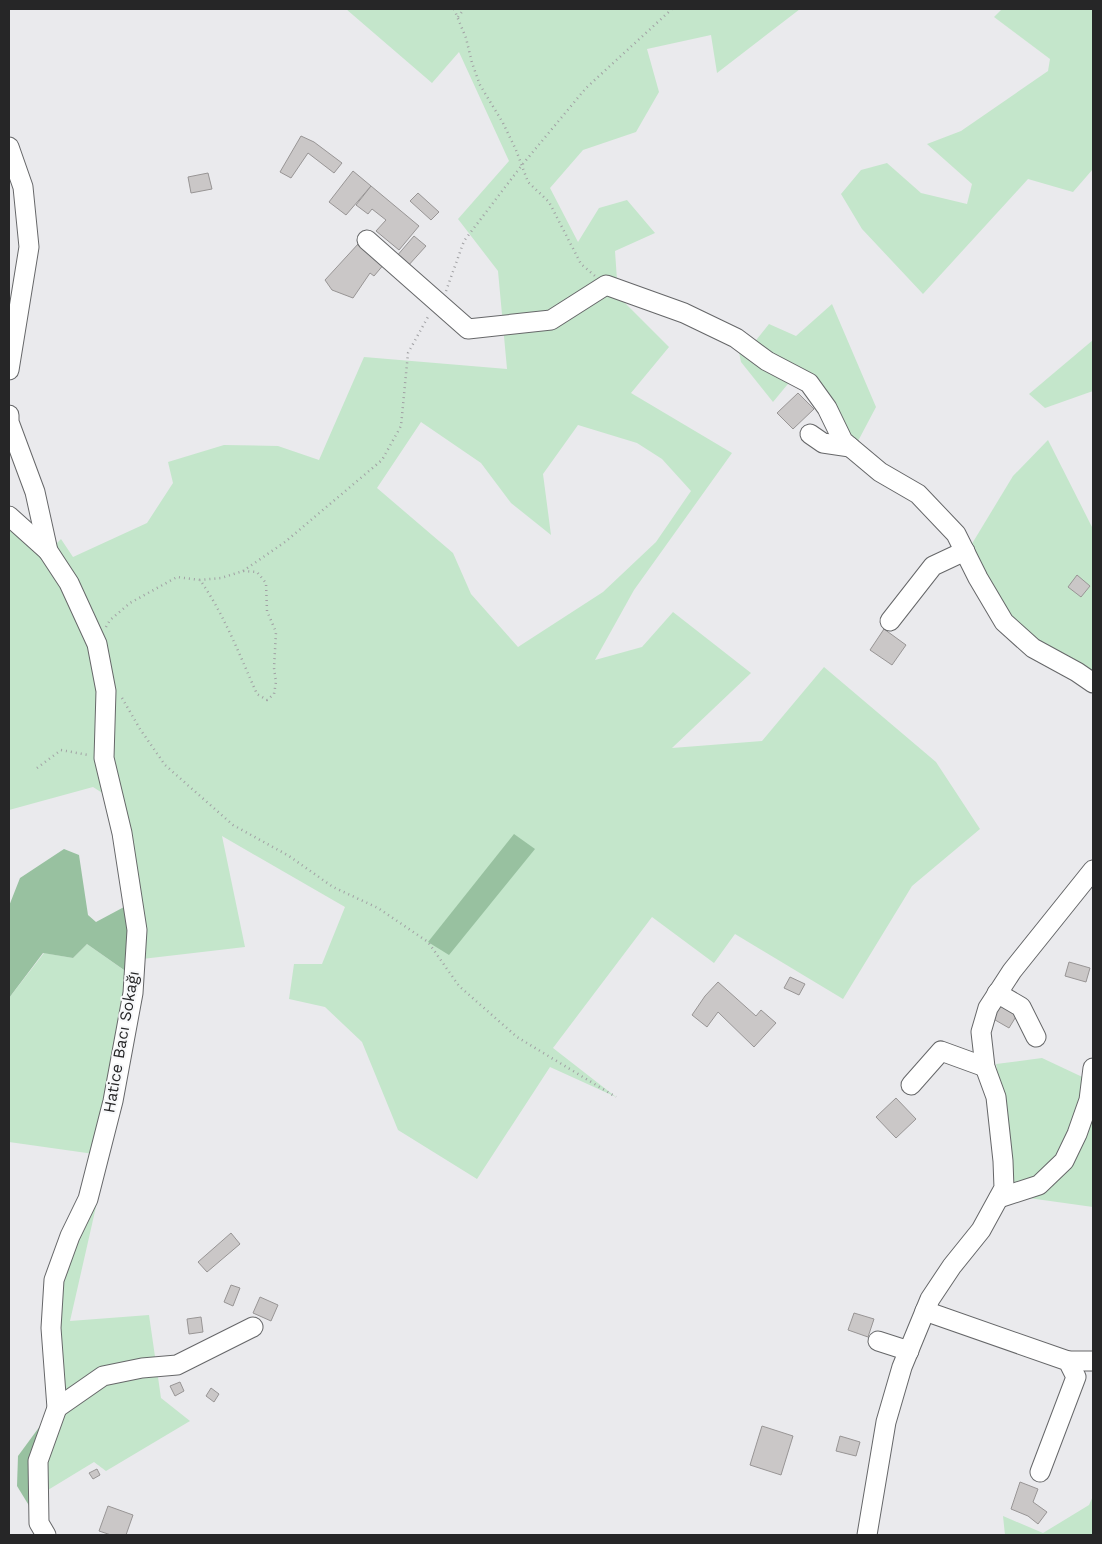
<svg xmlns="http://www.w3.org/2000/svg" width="1102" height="1544" font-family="'Work Sans',sans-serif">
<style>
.green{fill:#c4e6cb;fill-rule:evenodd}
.forest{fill:#98c1a0}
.building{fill:#cac7c7;stroke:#989595}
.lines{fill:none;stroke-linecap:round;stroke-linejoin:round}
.minor-casing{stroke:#666769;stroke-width:21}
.path{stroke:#a1a1a4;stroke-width:2.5;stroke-dasharray:1 4;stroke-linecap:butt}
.minor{stroke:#fff;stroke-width:19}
.labels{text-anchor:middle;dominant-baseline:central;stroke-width:4;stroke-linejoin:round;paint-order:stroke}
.street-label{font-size:16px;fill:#262627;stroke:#f7f8fa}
</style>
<rect width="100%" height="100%" fill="#eaeaed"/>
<g class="green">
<path d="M346,9H800L717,73L711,35L647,49L659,92L636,132L583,150L550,188L578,242L599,208L627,200L655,233L615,251L617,280L607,285L669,347L631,393L732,453L634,590L595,660L642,647L673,612L751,673L672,748L762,741L824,667L936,762L980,829L912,886L843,999L735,934L714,963L652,917L553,1048L616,1097L550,1067L477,1179L398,1130L362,1042L325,1007L289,999L294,964H322L345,907L222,836L245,947L142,959L110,757L112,693L54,546L61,539L73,557L147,523L173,483L168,462L224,445L278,446L319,460L364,357L507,369L498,271L458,219L509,161L459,52L432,83ZM421,422L481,463L511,503L551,535L543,474L578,425L637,443L662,459L691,491L656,542L603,592L518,647L471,594L453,553L377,488Z"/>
<polygon points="1002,9 1093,9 1093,169 1073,192 1028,179 923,294 862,229 841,194 861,170 887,163 921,193 967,204 972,184 927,144 961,131 1048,71 1050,59 994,17"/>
<polygon points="832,304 876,407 857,443 807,386 792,379 773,402 741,362 736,338 753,344 769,324 796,336"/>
<polygon points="1093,340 1093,391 1045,408 1029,394"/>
<polygon points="1048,440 1093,529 1093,679 1006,619 970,547 1013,476"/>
<polygon points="9,522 46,555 92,645 107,796 93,787 9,810"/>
<polygon points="87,944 128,973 94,1154 9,1142 9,998 44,953 73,958"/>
<polygon points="1042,1058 1093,1082 1093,1207 1007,1195 1009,1139 996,1064"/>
<polygon points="98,1198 70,1321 149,1315 161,1398 190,1421 106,1471 94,1462 43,1493 61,1281 81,1227"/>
<polygon points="1093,1496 1093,1535 1005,1535 1003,1516 1043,1533 1089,1505"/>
</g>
<g class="forest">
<polygon points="514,834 535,849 449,955 428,942"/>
<polygon points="64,849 79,855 88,915 96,922 124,907 137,930 134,977 87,944 73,958 43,953 9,998 9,906 20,878"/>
<polygon points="54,1407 36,1517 17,1486 18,1456"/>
</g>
<g class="building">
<polygon points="301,136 314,142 342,163 334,173 308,153 291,178 280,172"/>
<polygon points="353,171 371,186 346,215 329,202"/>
<polygon points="208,173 212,189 191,193 188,177"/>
<polygon points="371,186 419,226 399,250 376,231 386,220 372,209 368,214 356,205"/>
<polygon points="418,193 439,212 431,220 410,201"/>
<polygon points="414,236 426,246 407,267 396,257"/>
<polygon points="359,243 385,263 374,276 370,273 353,298 332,290 325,280"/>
<polygon points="798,393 814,409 793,429 777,413"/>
<polygon points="1077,575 1090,586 1081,597 1068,587"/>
<polygon points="884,629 906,645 892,665 870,650"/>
<polygon points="1069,962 1090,968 1086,982 1065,976"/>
<polygon points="790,977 805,984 799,995 784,988"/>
<polygon points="718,982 756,1016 761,1010 776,1023 754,1047 718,1012 707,1027 692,1015 705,996"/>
<polygon points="1001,999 1020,1010 1009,1028 990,1017"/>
<polygon points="896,1098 916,1119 896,1138 876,1117"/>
<polygon points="231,1233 240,1244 207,1272 198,1262"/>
<polygon points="231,1285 240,1288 233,1306 224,1302"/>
<polygon points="260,1297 278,1305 271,1321 253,1313"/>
<polygon points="854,1313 874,1319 868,1337 848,1330"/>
<polygon points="201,1317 203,1332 189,1334 187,1319"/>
<polygon points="180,1382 184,1391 175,1396 170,1386"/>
<polygon points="211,1388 219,1394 214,1402 206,1396"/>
<polygon points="762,1426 793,1436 781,1475 750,1465"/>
<polygon points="840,1436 860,1442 856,1456 836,1451"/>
<polygon points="97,1469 100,1475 93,1479 89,1473"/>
<polygon points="1020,1482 1038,1489 1033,1502 1047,1512 1038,1524 1028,1516 1011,1509"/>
<polygon points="108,1506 133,1515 126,1535 111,1535 99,1531"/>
</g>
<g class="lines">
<defs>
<g id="minor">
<polyline points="9,147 23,187 29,247 9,370"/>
<polyline points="367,240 468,329 551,320 606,285 684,313 736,338 767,361 809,383 827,408 843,441 880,472 918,494 956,534 978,578 1004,622 1033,648 1077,672 1093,683"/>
<polyline points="9,415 9,422 35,492 48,551 69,583 97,644 106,691 104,758 122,833 137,930 133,993 113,1101 88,1199 70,1236 54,1280 51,1328 57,1408 38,1461 39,1523 46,1535"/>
<polyline points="810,434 823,443 850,447"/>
<polyline points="9,516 48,551"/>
<polyline points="890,621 933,566 965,551"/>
<polyline points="997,993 1021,1007 1036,1037"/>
<polyline points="911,1085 941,1051 985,1067"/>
<polyline points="999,1198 1039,1185 1064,1161 1077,1134 1089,1100 1093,1068"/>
<polyline points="925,1311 1068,1361 1076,1377 1040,1472"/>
<polyline points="878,1341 909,1351"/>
<polyline points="1068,1361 1093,1361"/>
<polyline points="57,1408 103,1376 142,1368 177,1365 253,1327"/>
<polyline points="867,1535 886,1422 902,1367 930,1299 952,1266 981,1230 1004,1188 1003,1161 996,1097 985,1067 981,1032 988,1008 1012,971 1093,870"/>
</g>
</defs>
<use href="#minor" class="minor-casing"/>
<g class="path">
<polyline points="454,9 466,38 472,63 480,85 503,123 516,150 528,182 549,202 581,264 595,276"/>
<polyline points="458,17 464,9"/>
<polyline points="446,291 464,241 522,165 586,88 672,9"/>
<polyline points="243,571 285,542 382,460 401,426 408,353 429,315"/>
<path d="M106,627L110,620L130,603L177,577L200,580C224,614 240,656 257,694L267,700L274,694L276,682L274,668L276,632L267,611L266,583L257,572L243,571L221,578L200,580"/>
<polyline points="122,698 140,729 165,765 233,825 289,856 333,887 378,908 428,942 459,986 517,1037 616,1097"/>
<polyline points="37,768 61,750 88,755"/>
</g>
<use href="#minor" class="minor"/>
</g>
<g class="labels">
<g class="street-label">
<text transform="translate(121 1042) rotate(-80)">Hatice Bacı Sokağı</text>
</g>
</g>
<rect width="1102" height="1544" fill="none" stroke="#262627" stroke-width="20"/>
</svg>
